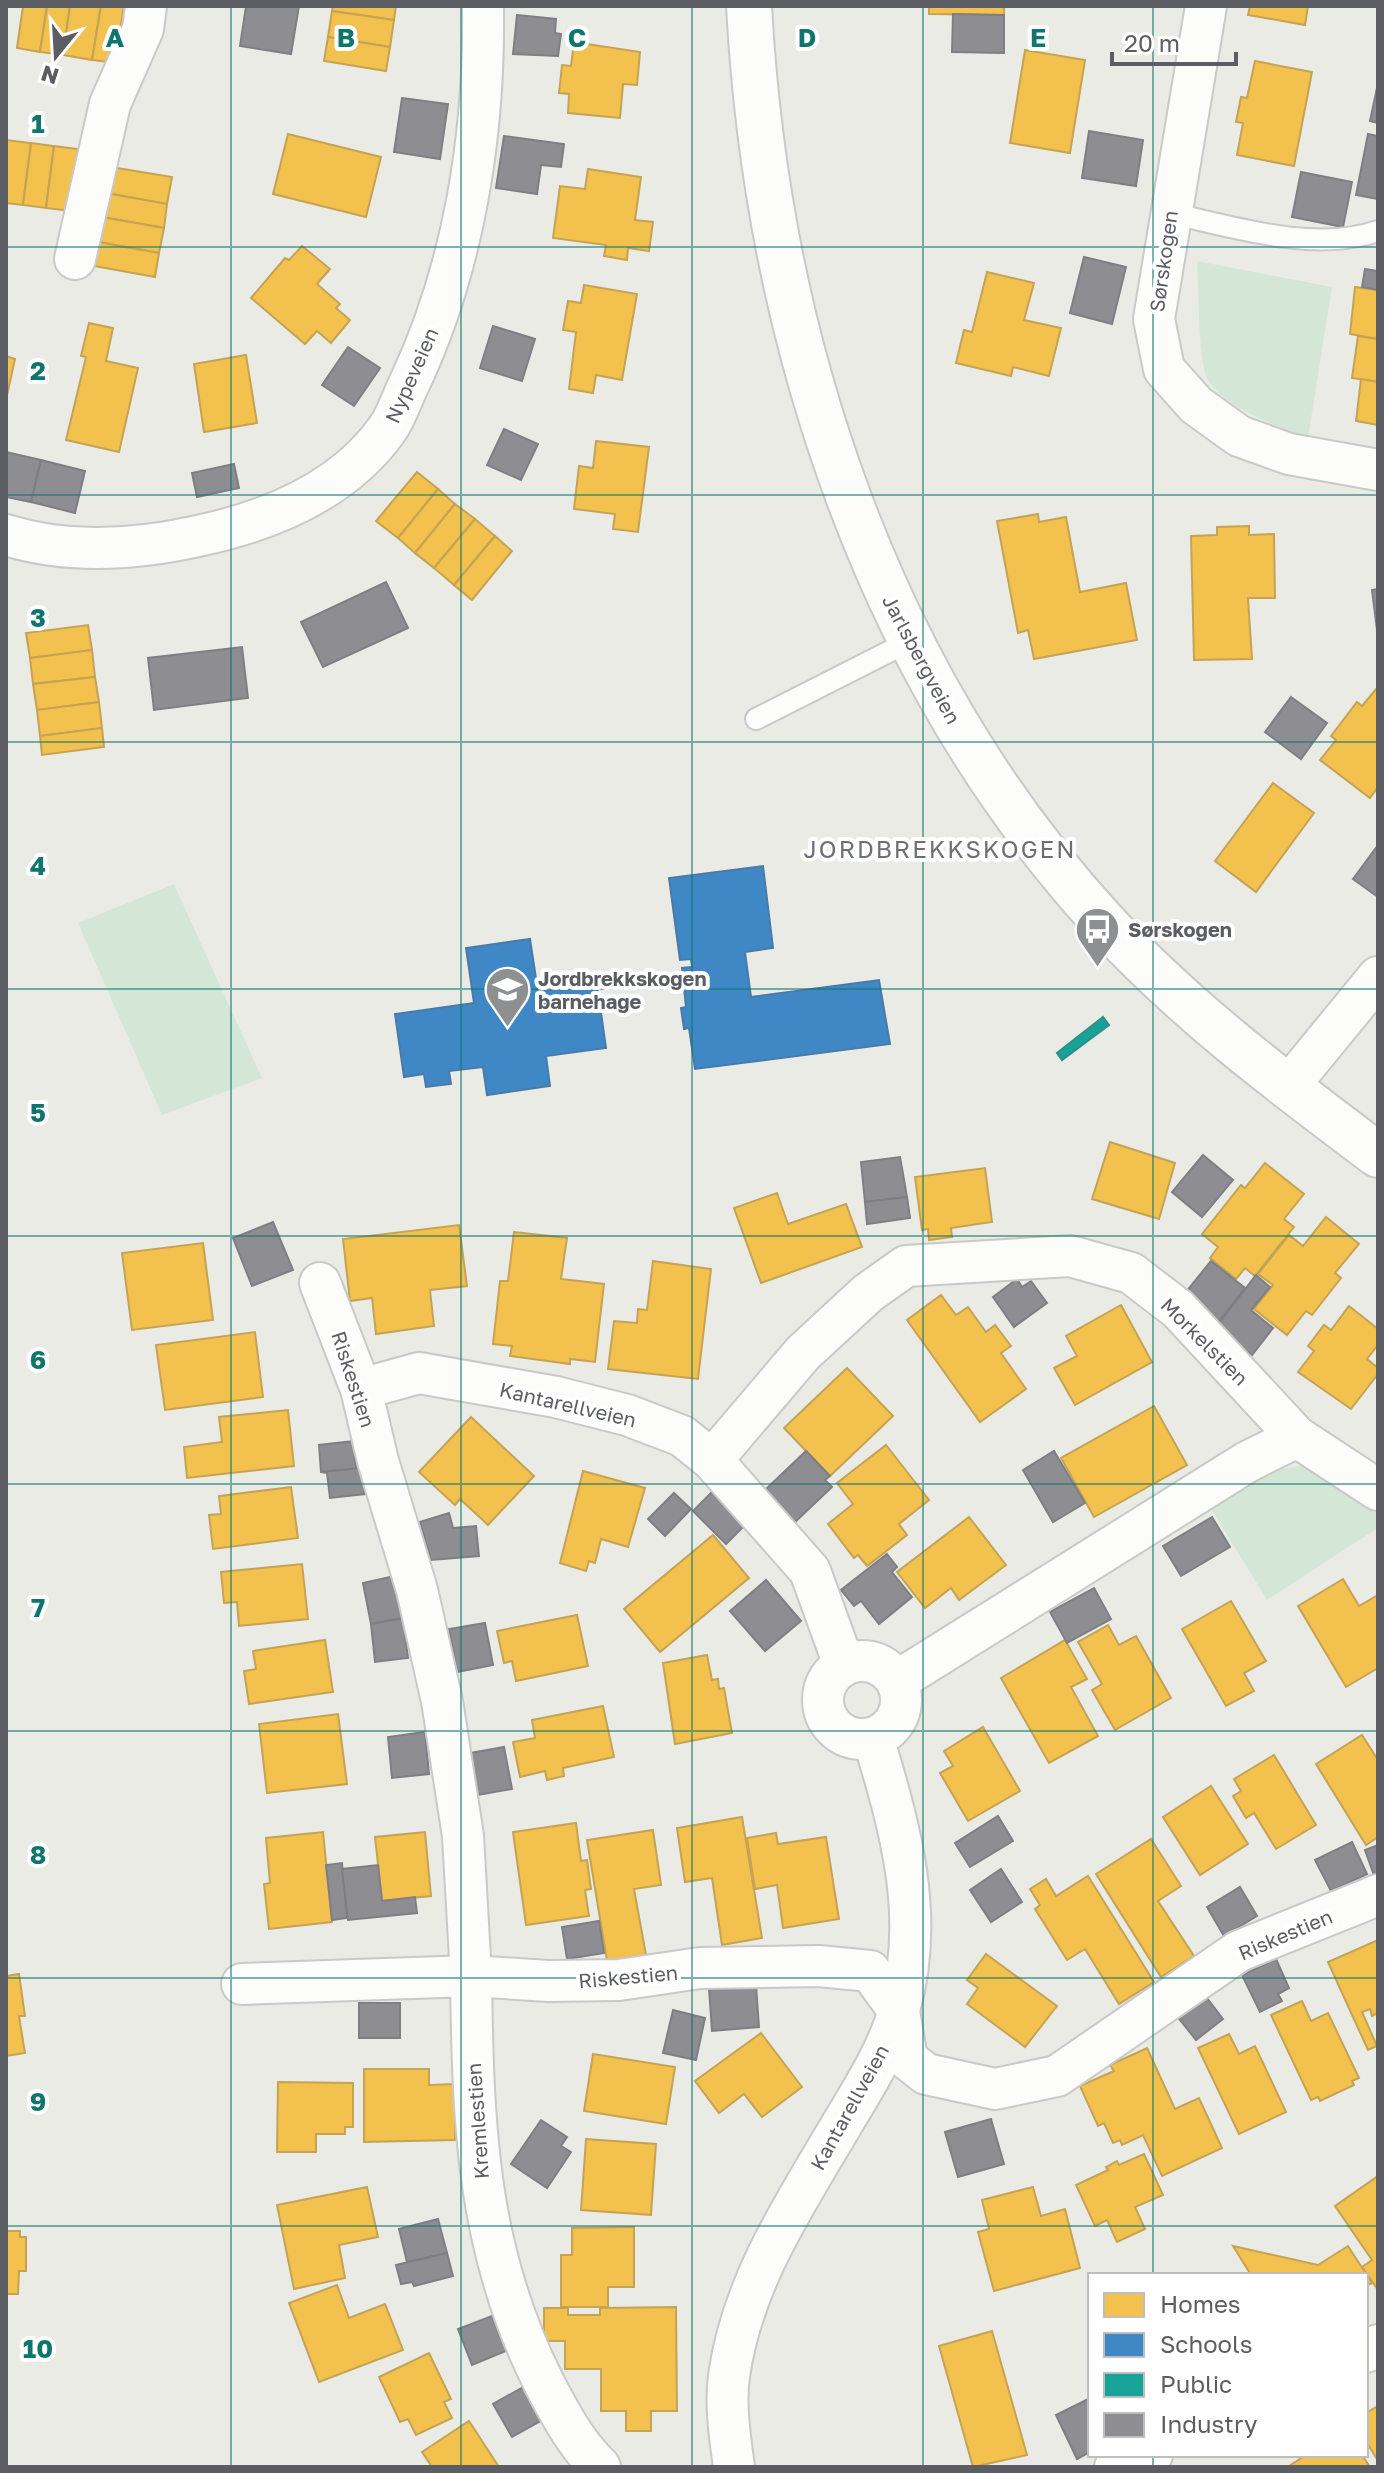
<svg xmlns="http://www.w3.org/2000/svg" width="1384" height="2473" font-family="'Golos Text',sans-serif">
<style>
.green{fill:#d4e7d7}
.homes{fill:#f2c14e;stroke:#c5a354;stroke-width:2}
.schools{fill:#3f88c5;stroke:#487ba8;stroke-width:2}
.public{fill:#17a398;stroke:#2c8e88;stroke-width:2}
.industry{fill:#8d8d92;stroke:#7e7f84;stroke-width:2}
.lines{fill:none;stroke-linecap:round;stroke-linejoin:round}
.service-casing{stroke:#c8c9c8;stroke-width:24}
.minor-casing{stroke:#c8c9c8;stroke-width:44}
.secondary-casing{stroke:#c9c9c9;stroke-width:48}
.service{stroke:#fcfcfb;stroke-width:20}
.minor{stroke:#fcfcfb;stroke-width:40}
.secondary{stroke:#fcfcfb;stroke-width:44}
.grid{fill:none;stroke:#0f766e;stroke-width:2;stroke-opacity:0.55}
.labels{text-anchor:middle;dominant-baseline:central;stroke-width:8;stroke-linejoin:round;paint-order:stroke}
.street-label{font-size:20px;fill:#5c5d63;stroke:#fff}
.poi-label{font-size:20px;font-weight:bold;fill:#5c5d63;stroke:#fff;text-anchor:start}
.quarter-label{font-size:24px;letter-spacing:2px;fill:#6d6f75;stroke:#fff}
.grid-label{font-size:26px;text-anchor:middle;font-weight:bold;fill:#0f766e;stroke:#fff;stroke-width:8;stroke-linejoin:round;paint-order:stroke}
</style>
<rect width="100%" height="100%" fill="#ebebe6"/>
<g class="green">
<path d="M1197,261L1332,287L1308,438C1279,427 1215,405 1205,373C1198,348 1199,289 1197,261Z"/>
<polygon points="174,884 262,1078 162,1115 78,923"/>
<polygon points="1307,1465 1329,1470 1378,1511 1378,1528 1267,1600 1210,1507 1276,1470"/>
</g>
<g class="homes">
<polygon points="23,6 47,6 40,52 17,48"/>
<polygon points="47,6 70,6 63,55 40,52"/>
<polygon points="70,6 101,6 92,60 63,55"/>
<polygon points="101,6 124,6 115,63 92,60"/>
<polygon points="333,6 396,6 394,20 332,11"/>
<polygon points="929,6 1004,6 1004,15 929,14"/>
<polygon points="1250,6 1308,6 1305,25 1248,15"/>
<polygon points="332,11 394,20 390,47 328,37"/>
<polygon points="328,37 390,47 386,71 324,61"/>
<polygon points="574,42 640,52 637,85 623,84 620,118 568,113 569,94 559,93 562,65 571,66"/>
<polygon points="1025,50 1085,60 1070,153 1010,143"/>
<polygon points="1255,61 1312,72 1294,166 1237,155 1243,123 1236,122 1241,97 1247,98"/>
<polygon points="288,134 381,157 366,217 273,194"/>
<polygon points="6,140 31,143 23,205 6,203"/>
<polygon points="31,143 54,146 46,208 23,205"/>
<polygon points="54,146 78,149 70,211 46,208"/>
<polygon points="111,167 172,177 167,204 106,193"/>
<polygon points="588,169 641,177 635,220 653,222 649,251 628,248 627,260 604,256 606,245 553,238 560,186 585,189"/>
<polygon points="106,193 167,204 164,228 102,217"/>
<polygon points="102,217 164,228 159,253 98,242"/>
<polygon points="98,242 159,253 155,277 94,266"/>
<polygon points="302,246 330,269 317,284 340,304 336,308 350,320 331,343 317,331 305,344 251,298 285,258 289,260"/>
<polygon points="987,272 1034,283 1024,320 1061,328 1049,376 1013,367 1011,376 956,363 964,330 972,332"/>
<polygon points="584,285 637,294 622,380 596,375 593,393 569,389 576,332 563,330 568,301 581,303"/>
<polygon points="1355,287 1378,290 1378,339 1350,334"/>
<polygon points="89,323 113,328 106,361 138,368 119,452 66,440 86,357 81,356"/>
<polygon points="1358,336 1378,339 1378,382 1352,378"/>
<polygon points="246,355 257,423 204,432 194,364"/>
<polygon points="6,356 15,359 6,400"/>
<polygon points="1361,379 1378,382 1378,425 1356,421"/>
<polygon points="596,441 649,447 638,532 613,529 615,514 574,509 579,466 593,468"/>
<polygon points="417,472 438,489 398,538 376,521"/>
<polygon points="438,489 455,504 415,553 398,538"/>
<polygon points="455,504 475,519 434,568 415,553"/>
<polygon points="1038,514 1039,522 1066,517 1080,592 1126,583 1137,640 1034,659 1028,630 1018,633 997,521"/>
<polygon points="475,519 495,536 454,585 434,568"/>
<polygon points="1249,526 1249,535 1274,534 1275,598 1248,598 1252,659 1194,660 1191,536 1217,535 1217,527"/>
<polygon points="495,536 512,551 472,600 454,585"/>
<polygon points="88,625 92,650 30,658 26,633"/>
<polygon points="92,650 95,677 33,684 30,658"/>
<polygon points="95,677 99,702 37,710 33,684"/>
<polygon points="1377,688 1378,787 1370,798 1320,760 1336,740 1331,736 1357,702 1362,706"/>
<polygon points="99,702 102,728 40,736 37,710"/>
<polygon points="102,728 104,747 42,755 40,736"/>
<polygon points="1273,783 1314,813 1256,892 1215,861"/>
<polygon points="1110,1142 1175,1163 1159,1219 1092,1199"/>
<polygon points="1265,1163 1304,1194 1284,1219 1294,1227 1255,1276 1245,1268 1236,1279 1210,1258 1218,1247 1202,1234 1241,1185 1245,1188"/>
<polygon points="985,1168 992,1222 951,1228 952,1237 929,1240 928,1229 922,1230 915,1177"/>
<polygon points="777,1193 788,1224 846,1204 862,1247 761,1283 734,1208"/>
<polygon points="1326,1217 1359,1244 1335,1273 1341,1278 1312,1315 1306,1311 1287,1335 1254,1309 1273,1285 1258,1274 1289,1235 1303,1246"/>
<polygon points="459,1225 467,1286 430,1290 434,1326 376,1334 372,1298 350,1301 343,1239"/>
<polygon points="514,1232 567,1238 561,1279 604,1284 595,1362 570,1359 570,1364 510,1356 512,1346 493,1344 500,1281 508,1281"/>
<polygon points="203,1243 213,1320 132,1330 122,1253"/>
<polygon points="653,1261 711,1269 698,1379 608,1369 614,1321 637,1323 638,1309 647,1310"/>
<polygon points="941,1295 956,1315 968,1307 986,1332 995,1325 1011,1346 1001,1353 1026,1389 980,1422 907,1320"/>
<polygon points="1121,1305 1152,1362 1075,1405 1054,1368 1077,1356 1066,1336"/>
<polygon points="1349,1306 1378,1329 1378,1345 1367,1359 1378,1368 1378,1374 1351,1409 1298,1372 1314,1351 1308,1346 1324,1325 1331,1330"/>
<polygon points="255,1332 263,1397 165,1410 156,1345"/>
<polygon points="847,1368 893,1416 830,1476 784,1428"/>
<polygon points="1154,1406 1187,1465 1094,1517 1061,1458"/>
<polygon points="288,1410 294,1466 187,1478 184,1447 222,1442 219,1417"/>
<polygon points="471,1417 534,1476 488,1525 460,1499 455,1505 419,1472"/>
<polygon points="886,1445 929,1500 899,1524 907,1535 867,1566 858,1555 854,1558 828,1524 853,1504 837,1483"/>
<polygon points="583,1471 645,1488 628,1547 601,1539 595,1563 589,1561 586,1571 560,1563"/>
<polygon points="291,1487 298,1538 213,1549 209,1515 221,1514 219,1496"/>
<polygon points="969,1517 1006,1565 959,1600 951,1588 925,1608 897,1572"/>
<polygon points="713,1535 749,1578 660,1652 624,1609"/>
<polygon points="302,1564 308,1619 239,1626 237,1602 224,1603 221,1572"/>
<polygon points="1343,1579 1359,1606 1378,1595 1378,1668 1346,1687 1298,1606"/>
<polygon points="1231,1601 1266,1661 1244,1673 1254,1691 1226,1706 1182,1629"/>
<polygon points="577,1615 588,1666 516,1681 512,1661 504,1663 497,1631"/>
<polygon points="1108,1625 1119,1645 1136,1636 1171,1698 1115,1730 1092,1690 1102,1684 1078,1642"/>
<polygon points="325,1640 333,1692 249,1704 244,1671 256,1669 253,1651"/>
<polygon points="1065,1640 1087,1679 1071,1687 1098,1736 1049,1763 1001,1678"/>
<polygon points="707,1655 712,1680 718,1679 719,1689 724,1688 732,1733 675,1744 663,1663"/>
<polygon points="603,1706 614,1757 563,1768 564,1776 547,1780 545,1771 520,1777 513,1742 535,1738 532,1720"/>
<polygon points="338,1714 347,1784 267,1793 259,1724"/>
<polygon points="983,1727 1020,1791 968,1821 940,1773 953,1766 944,1751"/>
<polygon points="1362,1735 1378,1760 1378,1837 1366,1845 1316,1764"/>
<polygon points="1274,1755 1316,1825 1276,1849 1254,1813 1246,1818 1233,1796 1241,1791 1234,1779"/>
<polygon points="1211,1786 1248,1844 1200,1875 1163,1817"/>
<polygon points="742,1817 762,1938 722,1945 712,1878 685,1882 677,1828"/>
<polygon points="576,1823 581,1861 587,1860 591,1889 585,1890 589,1916 526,1925 513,1832"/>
<polygon points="653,1830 661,1885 634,1889 646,1955 607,1961 587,1840"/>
<polygon points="323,1832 332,1922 269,1929 264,1884 270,1883 266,1838"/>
<polygon points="425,1832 431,1896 382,1901 375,1837"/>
<polygon points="776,1833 778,1844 826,1837 839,1919 783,1928 777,1885 755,1889 747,1838"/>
<polygon points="1151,1839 1181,1886 1158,1901 1194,1956 1161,1977 1096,1874"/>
<polygon points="1088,1876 1154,1982 1119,2004 1085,1949 1067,1960 1035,1909 1040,1905 1030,1889 1046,1879 1056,1896"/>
<polygon points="1378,1940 1378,2013 1372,2016 1370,2009 1362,2012 1377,2046 1368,2050 1328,1962"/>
<polygon points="986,1954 1057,2006 1025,2047 967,2004 978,1988 967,1980"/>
<polygon points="19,1974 25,2016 19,2016 25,2053 6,2056 6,1976"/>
<polygon points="1302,2001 1311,2021 1328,2013 1359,2078 1352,2081 1354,2085 1320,2101 1318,2097 1311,2100 1271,2015"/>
<polygon points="761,2033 802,2087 762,2117 744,2094 719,2113 695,2081"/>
<polygon points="1229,2034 1239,2054 1255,2046 1286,2112 1239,2134 1198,2048"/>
<polygon points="1147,2048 1175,2109 1199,2098 1222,2148 1162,2176 1143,2135 1122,2145 1120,2140 1113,2143 1104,2123 1098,2126 1080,2086 1114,2071 1110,2065"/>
<polygon points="593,2054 675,2067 666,2124 584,2111"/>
<polygon points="364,2069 429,2069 429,2085 455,2084 455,2140 364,2142"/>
<polygon points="278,2082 353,2083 353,2127 345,2127 345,2134 316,2134 316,2152 277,2152"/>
<polygon points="586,2139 656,2144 651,2215 581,2210"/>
<polygon points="1144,2154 1163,2195 1135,2207 1145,2229 1117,2242 1107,2220 1095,2226 1076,2185 1108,2170 1106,2167 1117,2161 1119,2165"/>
<polygon points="1378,2176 1378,2290 1362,2267 1372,2260 1335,2206"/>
<polygon points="367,2187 378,2237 339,2245 345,2278 294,2289 277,2205"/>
<polygon points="1033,2187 1041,2216 1065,2209 1080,2268 994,2291 978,2232 989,2229 982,2200"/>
<polygon points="634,2227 634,2287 608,2287 608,2307 561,2307 561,2255 572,2255 572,2228"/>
<polygon points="6,2231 20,2231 20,2237 26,2237 26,2271 19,2271 18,2294 6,2294"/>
<polygon points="1233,2246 1318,2265 1348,2246 1372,2283 1366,2286 1366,2275 1251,2275"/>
<polygon points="337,2285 349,2318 385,2304 403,2350 319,2382 289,2303"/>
<polygon points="676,2307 677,2411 651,2411 651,2431 626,2431 626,2411 601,2411 601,2369 565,2369 565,2341 544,2341 544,2308 568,2308 568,2315 600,2315 600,2308"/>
<polygon points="992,2331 1027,2455 973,2467 939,2346"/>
<polygon points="429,2353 451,2399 444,2402 452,2418 416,2435 408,2419 400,2422 379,2377"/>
<polygon points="1378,2406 1378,2461 1366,2441 1366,2413"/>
<polygon points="469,2421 499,2467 432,2467 422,2452"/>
<polygon points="1362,2455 1370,2467 1289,2466 1306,2455"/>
</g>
<g class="schools">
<polygon points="763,866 773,948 745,952 751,997 879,980 890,1044 695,1069 689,1028 684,1029 681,1008 686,1007 682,968 692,967 691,959 680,960 669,878"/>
<polygon points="530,939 538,992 597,984 606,1048 546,1056 550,1086 487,1095 483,1067 449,1071 451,1084 426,1087 424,1074 404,1077 395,1014 474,1003 466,948"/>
</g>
<polygon class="public" points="1103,1017 1109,1025 1062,1060 1057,1053"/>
<g class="industry">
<polygon points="246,6 299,6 291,54 240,46"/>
<polygon points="953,14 1004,15 1004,53 952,52"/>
<polygon points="517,15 556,19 555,33 561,34 558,56 513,54"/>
<polygon points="1378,83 1378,123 1370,121"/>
<polygon points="402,98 448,104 440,159 394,152"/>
<polygon points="1089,131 1143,140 1136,186 1082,178"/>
<polygon points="1368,134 1378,136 1378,199 1356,195"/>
<polygon points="504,136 564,144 561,167 541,165 537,194 496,188"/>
<polygon points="1301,172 1352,182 1343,227 1292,217"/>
<polygon points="1084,257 1126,267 1112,324 1070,313"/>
<polygon points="1365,269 1378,271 1378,290 1362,287"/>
<polygon points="493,326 535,339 522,381 480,368"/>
<polygon points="348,347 380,368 354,406 322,385"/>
<polygon points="504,429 538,444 521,480 487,465"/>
<polygon points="6,452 41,460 31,502 6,497"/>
<polygon points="41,460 85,471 75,513 31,502"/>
<polygon points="234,464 239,488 197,497 192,473"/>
<polygon points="386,582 408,628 323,667 301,622"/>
<polygon points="1378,589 1378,638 1372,590"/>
<polygon points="242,647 248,698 154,710 148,658"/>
<polygon points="1291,697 1327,723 1301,759 1265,732"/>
<polygon points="1378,845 1378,897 1353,879"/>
<polygon points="1203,1155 1233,1180 1202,1217 1172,1192"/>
<polygon points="900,1157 907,1197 865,1202 861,1162"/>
<polygon points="907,1197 910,1218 867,1224 865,1202"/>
<polygon points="273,1222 293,1270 252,1286 233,1238"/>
<polygon points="1211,1261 1245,1288 1216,1325 1181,1298"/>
<polygon points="1256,1275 1270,1287 1251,1310 1273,1328 1252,1355 1216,1327"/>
<polygon points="1017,1279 1022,1287 1031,1281 1047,1303 1014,1327 993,1297"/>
<polygon points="353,1441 356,1467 361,1468 321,1472 319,1445"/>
<polygon points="806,1451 830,1476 825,1480 832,1487 795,1522 765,1490"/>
<polygon points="1054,1451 1085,1503 1053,1522 1023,1470"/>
<polygon points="361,1468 365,1494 330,1498 327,1473 321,1472"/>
<polygon points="712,1492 745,1525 726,1544 693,1511"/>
<polygon points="674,1493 691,1509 665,1536 648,1519"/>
<polygon points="449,1513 453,1528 476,1526 479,1556 431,1560 420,1522"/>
<polygon points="1212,1517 1230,1547 1181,1576 1163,1546"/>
<polygon points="887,1554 897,1567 892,1572 912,1597 879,1624 861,1601 854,1606 841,1590"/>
<polygon points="395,1576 403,1618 371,1624 363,1583"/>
<polygon points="766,1580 801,1621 765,1651 730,1611"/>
<polygon points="1094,1588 1111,1619 1067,1643 1050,1612"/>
<polygon points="403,1618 408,1658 375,1662 371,1624"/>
<polygon points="485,1623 493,1665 457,1672 449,1629"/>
<polygon points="425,1732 429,1774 392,1778 388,1737"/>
<polygon points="504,1747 512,1789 477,1795 470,1753"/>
<polygon points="998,1816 1013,1841 970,1867 955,1843"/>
<polygon points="1352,1842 1367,1874 1331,1891 1315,1860"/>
<polygon points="1378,1845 1378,1876 1375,1878 1365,1850"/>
<polygon points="342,1863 347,1918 332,1920 326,1865"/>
<polygon points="378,1865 382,1901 415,1897 417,1913 348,1920 342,1869"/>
<polygon points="1001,1869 1022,1902 991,1922 970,1890"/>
<polygon points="1240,1887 1257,1916 1224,1936 1207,1907"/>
<polygon points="599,1921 604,1953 567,1959 562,1927"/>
<polygon points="1276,1959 1289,1988 1278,1994 1282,2001 1260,2012 1242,1975"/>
<polygon points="756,1985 759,2027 712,2031 709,1989"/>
<polygon points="1204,1994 1223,2019 1196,2040 1176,2015"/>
<rect x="359" y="2003" width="41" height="35"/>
<polygon points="673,2010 705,2018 696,2060 663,2053"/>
<polygon points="991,2119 1004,2164 958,2177 945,2132"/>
<polygon points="541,2120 567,2137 561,2146 571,2152 547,2188 511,2164"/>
<polygon points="438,2219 447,2253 407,2262 399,2229"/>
<polygon points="447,2253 453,2276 414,2286 412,2282 401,2284 396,2265"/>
<polygon points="492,2316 506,2351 472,2365 458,2329"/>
<polygon points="525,2386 544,2419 512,2437 493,2404"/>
<polygon points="1090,2398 1090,2452 1077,2459 1056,2415"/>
</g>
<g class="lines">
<defs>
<g id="service">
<path d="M1170,213C1233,227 1315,253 1378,231"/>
<polyline points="756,719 910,641"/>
</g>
<g id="minor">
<polyline points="1206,6 1154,319 1164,369 1196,405 1239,436 1289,454 1378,470"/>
<polyline points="75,259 110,104 143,29 146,6"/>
<path d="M6,535C67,554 135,550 198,536C269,521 344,491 388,428C397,415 402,398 409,384C464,268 485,134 483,6"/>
<polyline points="1287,1088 1378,977"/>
<polyline points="320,1283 361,1389 378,1461 417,1590 442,1701 463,1836 471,1976 548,1981 619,1980 700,1968 819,1966 870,1971 899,2011 907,2059 926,2074 995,2089 1057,2076 1239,1951 1378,1895"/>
<polyline points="361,1389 419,1373 556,1397 627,1415 682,1436 712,1460 810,1571 844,1665"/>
<polyline points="1297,1437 1378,1490"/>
<polyline points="712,1460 803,1353 868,1293 906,1266 1070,1256 1131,1273 1178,1309 1297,1437 1247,1462 897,1681"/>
<circle cx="862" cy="1700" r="39"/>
<path d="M242,1984L471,1976C473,2122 476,2247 543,2381C559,2412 575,2443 600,2467"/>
<polyline points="1366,2352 1378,2345"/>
<path d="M734,2467C730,2438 725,2405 729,2376C742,2282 795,2204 842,2124C863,2089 888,2050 899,2010C926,1917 900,1827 873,1738"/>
<polyline points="1115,2467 1152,2455"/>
</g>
<path id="secondary" d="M749,6C767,337 876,673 1102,920C1183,1009 1282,1083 1378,1155"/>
</defs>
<use href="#service" class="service-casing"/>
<use href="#minor" class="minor-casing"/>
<use href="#secondary" class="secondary-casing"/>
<use href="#service" class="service"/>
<use href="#minor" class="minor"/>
<use href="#secondary" class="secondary"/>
</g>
<path class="grid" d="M231,6V2467M461,6V2467M692,6V2467M923,6V2467M1153,6V2275M6,247H1378M6,495H1378M6,742H1378M6,989H1378M6,1236H1378M6,1484H1378M6,1731H1378M6,1978H1378M6,2226H1378M1153,2455V2467"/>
<defs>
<symbol id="bus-pin" viewBox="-11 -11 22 30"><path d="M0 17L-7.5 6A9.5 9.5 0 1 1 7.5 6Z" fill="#8e8f91" stroke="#fff"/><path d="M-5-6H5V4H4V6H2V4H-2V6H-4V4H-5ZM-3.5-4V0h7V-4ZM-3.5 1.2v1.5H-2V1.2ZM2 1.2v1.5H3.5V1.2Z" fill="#fff"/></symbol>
<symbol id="school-pin" viewBox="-11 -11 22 30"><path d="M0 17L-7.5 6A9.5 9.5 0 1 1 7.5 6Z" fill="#8e8f91" stroke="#fff"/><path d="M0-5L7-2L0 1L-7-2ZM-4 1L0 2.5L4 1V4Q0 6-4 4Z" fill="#fff"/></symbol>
</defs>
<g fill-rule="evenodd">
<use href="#bus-pin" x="1072" y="904" width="51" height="69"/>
<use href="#school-pin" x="482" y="964" width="51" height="69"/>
</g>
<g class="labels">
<g class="street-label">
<text transform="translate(1163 261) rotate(-82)">Sørskogen</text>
<text transform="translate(411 375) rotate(-66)">Nypeveien</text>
<text transform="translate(922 659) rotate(62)">Jarlsbergveien</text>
<text transform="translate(1205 1341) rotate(45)">Morkelstien</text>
<text transform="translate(354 1379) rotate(72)">Riskestien</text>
<text transform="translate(568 1404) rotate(13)">Kantarellveien</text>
<text transform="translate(1285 1934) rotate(-23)">Riskestien</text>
<text transform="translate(628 1976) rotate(-5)">Riskestien</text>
<text transform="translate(849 2107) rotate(-61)">Kantarellveien</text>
<text transform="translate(477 2121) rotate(-94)">Kremlestien</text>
</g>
<g class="poi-label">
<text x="1128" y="929">Sørskogen</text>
<text x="538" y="978">Jordbrekkskogen<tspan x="538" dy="23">barnehage</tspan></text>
</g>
<g class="quarter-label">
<text x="940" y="848">JORDBREKKSKOGEN</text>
</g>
</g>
<g class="grid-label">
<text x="115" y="47">A</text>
<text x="346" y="47">B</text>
<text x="577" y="47">C</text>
<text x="807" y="47">D</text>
<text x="1038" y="47">E</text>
<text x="38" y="133">1</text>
<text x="38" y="380">2</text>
<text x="38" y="627">3</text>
<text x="38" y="875">4</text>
<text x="38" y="1122">5</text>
<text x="38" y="1369">6</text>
<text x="38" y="1617">7</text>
<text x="38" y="1864">8</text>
<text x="38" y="2111">9</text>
<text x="38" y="2358">10</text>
</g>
<rect width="1384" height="2473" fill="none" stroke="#5c5d63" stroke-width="16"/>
<rect x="1088" y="2273" width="280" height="184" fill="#ffffff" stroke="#bebec1" stroke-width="2"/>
<rect x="1104" y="2293" width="40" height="24" fill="#f2c14e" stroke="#bebec1" stroke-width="2"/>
<text x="1160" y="2313" font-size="24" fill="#5c5d63">Homes</text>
<rect x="1104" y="2333" width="40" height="24" fill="#3f88c5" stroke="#bebec1" stroke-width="2"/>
<text x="1160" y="2353" font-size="24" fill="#5c5d63">Schools</text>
<rect x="1104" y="2373" width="40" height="24" fill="#17a398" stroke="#bebec1" stroke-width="2"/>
<text x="1160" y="2393" font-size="24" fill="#5c5d63">Public</text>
<rect x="1104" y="2413" width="40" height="24" fill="#8d8d92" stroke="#bebec1" stroke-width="2"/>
<text x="1160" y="2433" font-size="24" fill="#5c5d63">Industry</text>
<g transform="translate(56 56) rotate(198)" stroke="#ffffff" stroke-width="6" paint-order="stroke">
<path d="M0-6L14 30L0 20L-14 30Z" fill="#5c5d63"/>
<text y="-12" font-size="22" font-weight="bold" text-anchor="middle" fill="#5c5d63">N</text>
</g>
<path d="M1112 52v12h124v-12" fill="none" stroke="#5c5d63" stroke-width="4"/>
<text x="1124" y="52" font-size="24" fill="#5c5d63" stroke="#ffffff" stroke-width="6" paint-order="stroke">20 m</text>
</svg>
